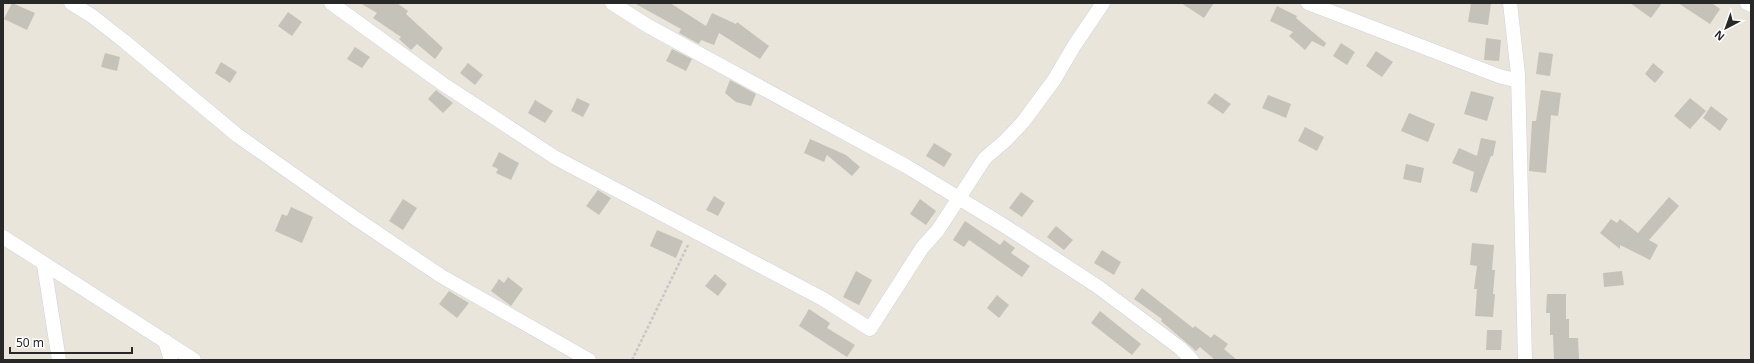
<svg xmlns="http://www.w3.org/2000/svg" width="1754" height="363" font-family="'Noto Sans',sans-serif">
<style>
.building{fill:#c5c2ba}
.lines{fill:none;stroke-linecap:round;stroke-linejoin:round}
.street-casing{stroke:#d0d1e1;stroke-width:15}
.path{stroke:#c7c7c7;stroke-width:2.5;stroke-dasharray:3 2;stroke-linecap:butt}
.street{stroke:#fff;stroke-width:14}
</style>
<rect width="100%" height="100%" fill="#eae5da"/>
<g class="building">
<polygon points="12,3 35,13 27,30 4,19"/>
<polygon points="360,3 397,3 408,11 406,14 443,48 435,59 417,44 411,50 399,39 401,37 373,18 377,13"/>
<polygon points="634,3 670,3 706,26 712,13 736,24 737,22 769,46 760,59 719,33 714,45 701,40 699,44 679,33 681,29"/>
<polygon points="1181,3 1214,3 1204,18"/>
<polygon points="1471,3 1491,3 1488,25 1468,22"/>
<polygon points="1630,3 1662,3 1651,18"/>
<polygon points="1678,3 1712,3 1720,9 1710,24"/>
<polygon points="1277,6 1297,16 1296,18 1326,43 1324,47 1312,41 1305,50 1289,36 1293,32 1270,21"/>
<polygon points="288,12 302,22 292,36 278,26"/>
<polygon points="1486,38 1501,40 1499,61 1484,60"/>
<polygon points="1341,43 1355,52 1347,65 1333,56"/>
<polygon points="355,47 370,57 362,68 347,59"/>
<polygon points="672,49 692,59 686,71 666,61"/>
<polygon points="1376,51 1393,62 1382,77 1366,66"/>
<polygon points="1539,52 1553,54 1550,76 1536,74"/>
<polygon points="105,53 120,57 117,71 101,67"/>
<polygon points="221,62 237,72 230,83 215,73"/>
<polygon points="468,63 483,75 475,85 460,73"/>
<polygon points="1653,63 1664,72 1655,83 1645,74"/>
<polygon points="730,80 756,94 751,106 736,102 725,93"/>
<polygon points="436,90 453,103 443,113 428,99"/>
<polygon points="1541,90 1561,93 1558,116 1551,115 1546,173 1529,171 1532,121 1536,121"/>
<polygon points="1471,91 1494,97 1487,121 1464,114"/>
<polygon points="1215,93 1231,104 1223,114 1207,103"/>
<polygon points="1268,95 1291,104 1286,118 1262,108"/>
<polygon points="577,98 590,104 583,117 571,111"/>
<polygon points="1690,98 1706,111 1690,129 1674,116"/>
<polygon points="535,100 553,111 545,123 528,113"/>
<polygon points="1711,106 1728,119 1720,131 1703,118"/>
<polygon points="1409,113 1435,124 1428,142 1401,131"/>
<polygon points="1305,127 1324,137 1317,151 1298,141"/>
<polygon points="1481,138 1496,141 1493,156 1491,156 1477,193 1470,191 1474,172 1452,163 1459,148 1477,156"/>
<polygon points="810,139 846,155 860,167 852,176 827,155 824,162 804,153"/>
<polygon points="934,143 952,154 944,167 926,156"/>
<polygon points="499,152 519,163 511,180 496,173 498,169 492,166"/>
<polygon points="1406,164 1424,168 1421,183 1403,179"/>
<polygon points="598,190 611,198 599,215 586,206"/>
<polygon points="1021,192 1034,201 1022,217 1009,208"/>
<polygon points="714,196 725,203 718,216 706,210"/>
<polygon points="1669,197 1679,206 1649,240 1658,245 1650,260 1620,245 1620,249 1600,233 1611,219 1617,223 1620,219 1638,233"/>
<polygon points="403,199 417,208 403,230 389,221"/>
<polygon points="920,199 936,211 926,225 910,214"/>
<polygon points="291,207 313,217 302,243 275,231 282,214 287,216"/>
<polygon points="965,221 1000,245 1004,240 1015,248 1011,253 1030,266 1022,277 969,240 964,247 953,240"/>
<polygon points="1056,226 1073,240 1064,250 1047,237"/>
<polygon points="657,230 683,241 676,258 650,246"/>
<polygon points="1472,243 1494,245 1492,270 1495,270 1493,294 1495,294 1493,317 1475,316 1477,289 1474,289 1477,266 1470,265"/>
<polygon points="1102,250 1121,262 1114,275 1094,263"/>
<polygon points="856,271 872,280 859,305 843,297"/>
<polygon points="1622,271 1624,285 1604,287 1603,273"/>
<polygon points="715,274 727,284 718,296 705,286"/>
<polygon points="508,277 523,289 511,306 491,291 499,279 504,283"/>
<polygon points="1142,288 1193,328 1195,326 1211,338 1214,334 1228,344 1224,349 1237,360 1215,360 1200,347 1196,351 1161,321 1162,319 1134,299"/>
<polygon points="449,291 469,303 457,318 439,304"/>
<polygon points="1547,294 1566,294 1566,319 1569,319 1569,338 1578,338 1579,359 1554,360 1553,335 1550,335 1550,313 1546,313"/>
<polygon points="997,295 1009,305 999,318 987,308"/>
<polygon points="809,309 830,323 827,328 855,345 847,357 799,326"/>
<polygon points="1100,311 1141,344 1132,355 1091,323"/>
<polygon points="1487,330 1502,330 1501,350 1486,350"/>
</g>
<g class="lines">
<defs>
<g id="street">
<polyline points="71,3 92,16 124,41 237,135 349,214 441,276 589,360"/>
<polyline points="331,3 443,84 556,158 823,299 870,329 922,248 938,230 985,158 1005,141 1023,122 1054,80 1074,46 1103,3"/>
<polyline points="612,3 648,26 906,166 1003,225 1097,286 1180,348 1192,360"/>
<polyline points="1308,3 1499,76 1518,81"/>
<polyline points="1510,3 1518,74 1525,360"/>
<polyline points="1747,3 1751,5"/>
<polyline points="3,237 194,360"/>
<polyline points="44,265 59,360"/>
<polyline points="165,341 171,360"/>
</g>
</defs>
<use href="#street" class="street-casing"/>
<polyline class="path" points="632,360 688,245"/>
<use href="#street" class="street"/>
</g>
<rect width="1754" height="363" fill="none" stroke="#282828" stroke-width="8"/>
<g transform="translate(1726 28) rotate(221)" stroke="#ffffff" stroke-width="3" paint-order="stroke">
<path d="M0-3L7 15L0 10L-7 15Z" fill="#282828"/>
<text y="-6" font-size="11" font-weight="bold" text-anchor="middle" fill="#282828">N</text>
</g>
<path d="M10 347v6h122v-6" fill="none" stroke="#282828" stroke-width="2"/>
<text x="16" y="347" font-size="12" fill="#282828" stroke="#ffffff" stroke-width="3" paint-order="stroke">50 m</text>
</svg>
